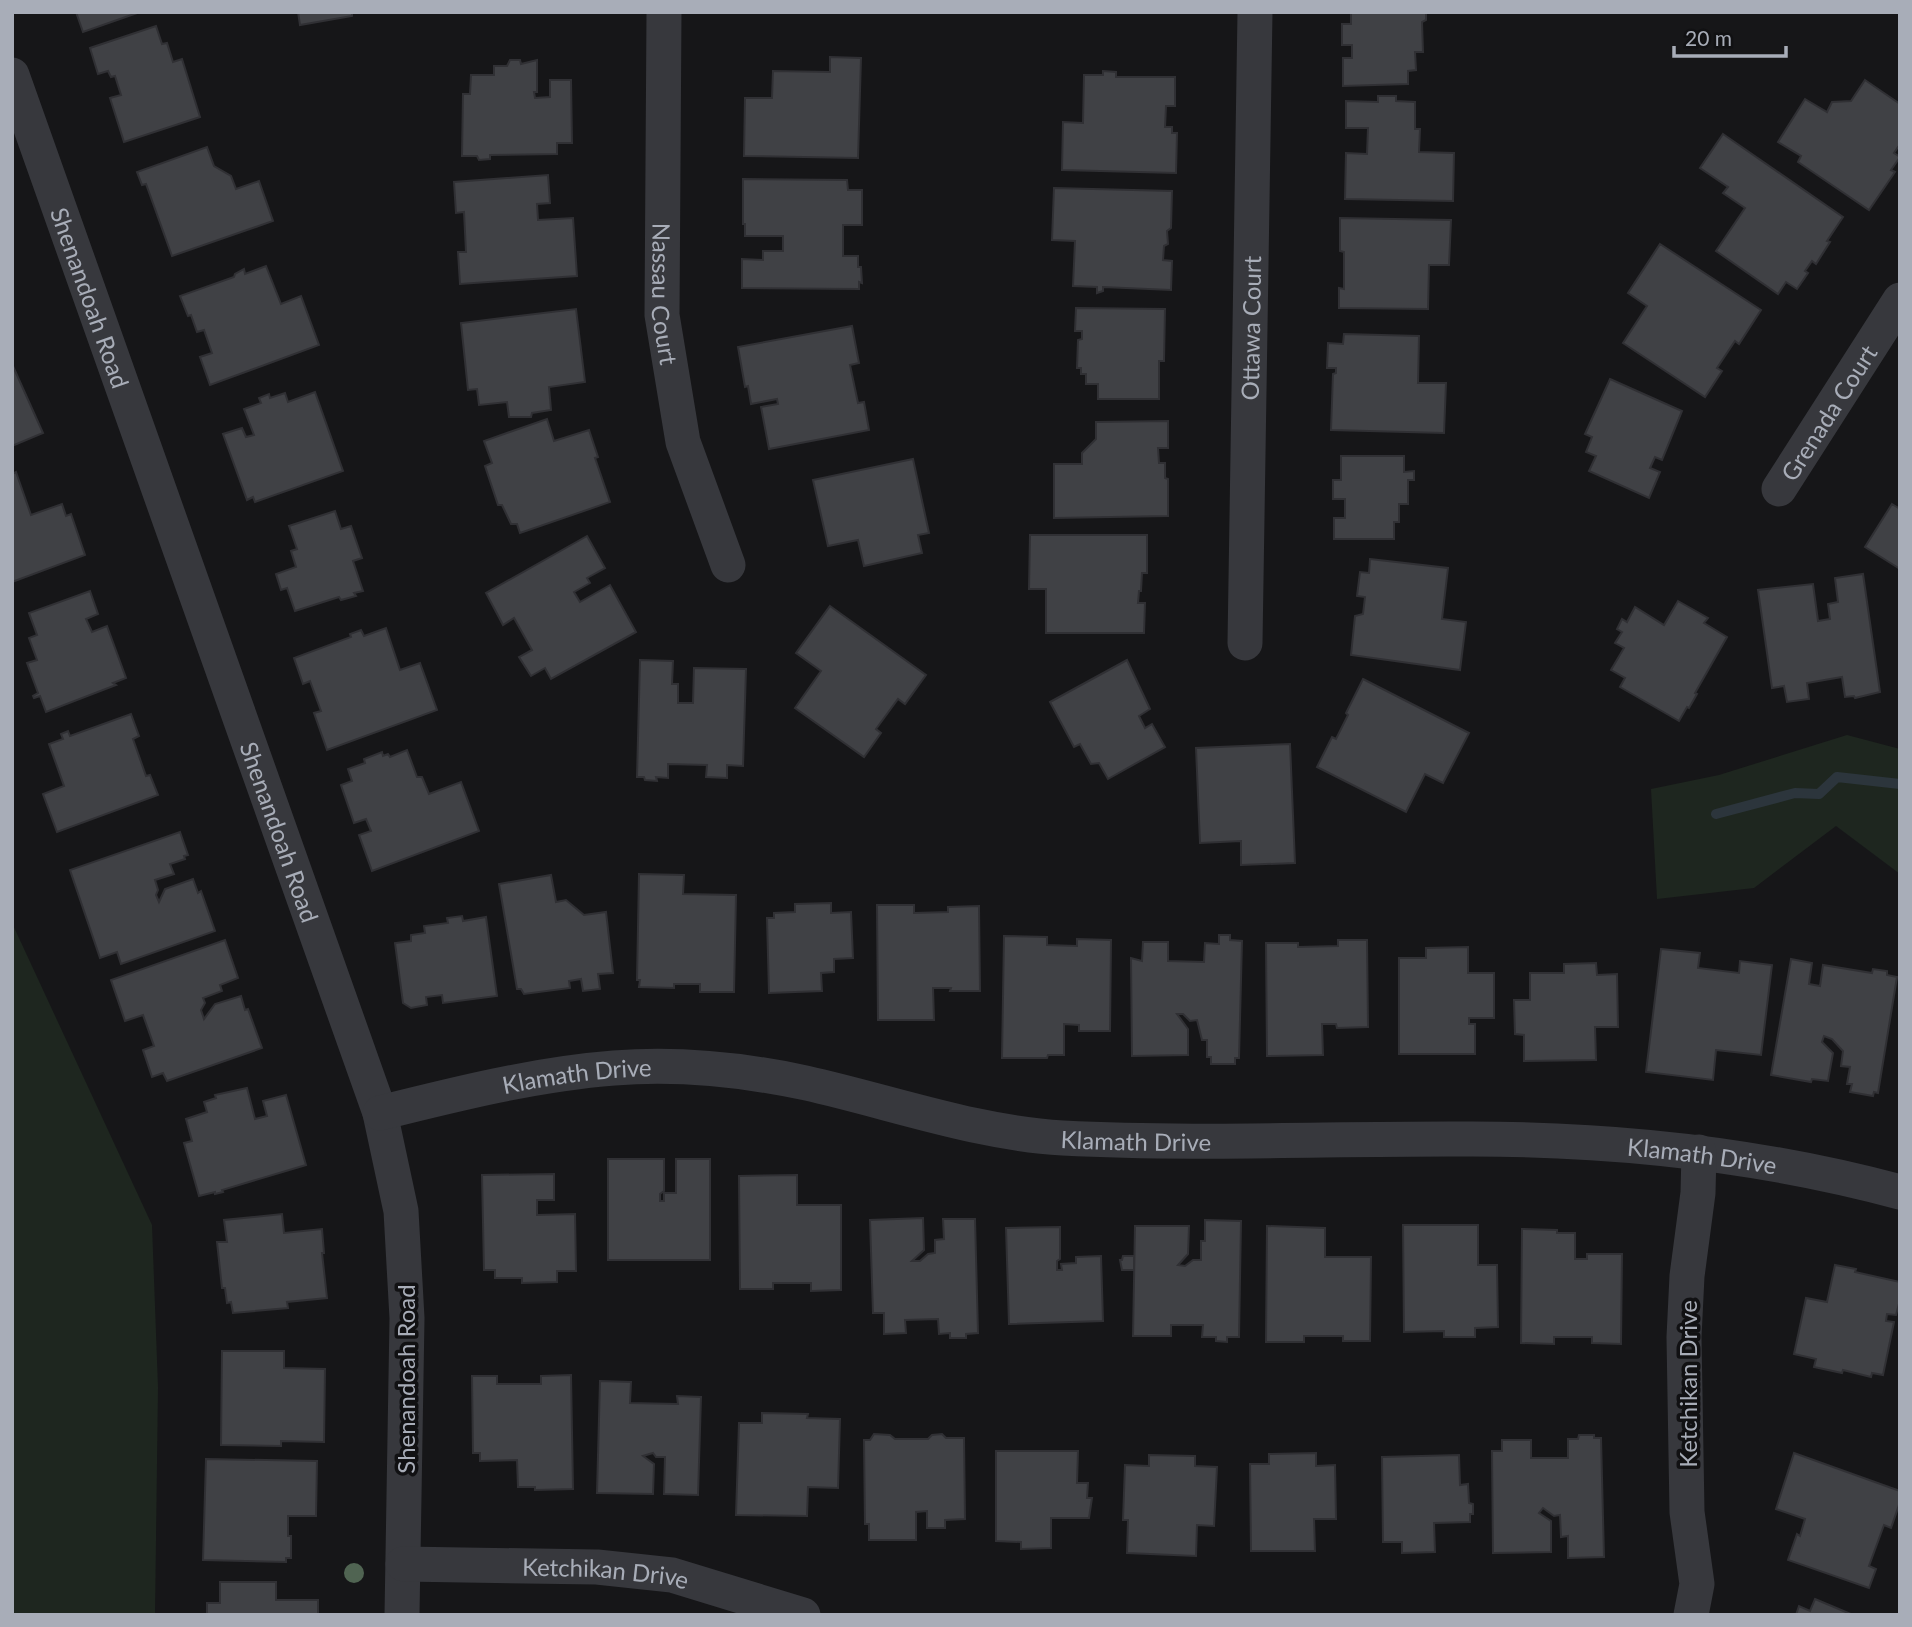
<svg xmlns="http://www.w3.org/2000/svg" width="1912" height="1627" font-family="Lato,sans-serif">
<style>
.green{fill:#1e261f}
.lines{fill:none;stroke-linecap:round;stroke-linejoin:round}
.stream{stroke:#2c353c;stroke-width:10}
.building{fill:#404145;stroke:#303034;stroke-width:2}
.street{stroke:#37383d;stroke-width:35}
.tree{fill:#506452}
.labels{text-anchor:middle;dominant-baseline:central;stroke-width:7;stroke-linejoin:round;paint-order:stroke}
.street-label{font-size:24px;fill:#a8adb8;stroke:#111113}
</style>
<rect width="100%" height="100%" fill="#161618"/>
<g class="green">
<polygon points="1847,735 1900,749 1900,874 1836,826 1754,888 1657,899 1651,789 1719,775"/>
<polygon points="12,923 152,1225 158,1387 155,1615 12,1615"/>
</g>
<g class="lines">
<polyline class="stream" points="1716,814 1795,793 1819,794 1837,777 1900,784"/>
</g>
<g class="building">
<polygon points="76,12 140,12 83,32"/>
<polygon points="298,12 352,12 352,16 300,25"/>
<polygon points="1351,12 1426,12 1426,20 1422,22 1423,52 1415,52 1416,70 1408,71 1408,84 1343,86 1343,58 1352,58 1352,45 1342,45 1342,24 1351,24"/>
<polygon points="156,26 162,44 167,43 173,62 182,59 200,117 124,142 110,98 121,95 115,76 111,77 108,71 98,74 90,48"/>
<polygon points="830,57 861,58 858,158 744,156 745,98 772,98 773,71 830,72"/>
<polygon points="510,60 520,60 521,64 537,60 537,92 534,92 535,98 550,97 550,80 571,80 572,143 557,143 557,154 490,155 490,159 479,160 477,156 462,156 463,94 470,94 471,75 494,75 494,66 507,66"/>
<polygon points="1103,71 1116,72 1116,77 1175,77 1175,106 1166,106 1165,127 1172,127 1172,133 1177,133 1176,173 1062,170 1063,122 1083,123 1084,75 1103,75"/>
<polygon points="1865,80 1900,104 1900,148 1898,147 1894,153 1900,157 1891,170 1895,172 1869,210 1798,162 1801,156 1778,142 1805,99 1827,112 1832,102 1851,101"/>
<polygon points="1378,96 1396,96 1396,101 1415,102 1415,129 1420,129 1419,152 1454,153 1453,201 1345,199 1346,153 1367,154 1368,128 1346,128 1346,101 1378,102"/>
<polygon points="1723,134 1843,217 1827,241 1830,242 1816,264 1812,261 1805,271 1808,273 1797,289 1786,282 1778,294 1716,251 1745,208 1723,193 1728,187 1700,168"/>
<polygon points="207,147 214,166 231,176 236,189 259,181 273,221 172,256 146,184 142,185 137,172"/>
<polygon points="548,175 550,203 537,204 538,220 573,218 577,276 460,284 458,252 466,252 464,212 456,213 454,182"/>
<polygon points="743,179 847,180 848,190 862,190 862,225 843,225 843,256 858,256 858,267 861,267 862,283 859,282 859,289 742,288 742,259 763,260 763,251 783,251 783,236 745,236 745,224 743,224"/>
<polygon points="1054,188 1172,191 1171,228 1167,231 1168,244 1164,246 1163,260 1172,261 1171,290 1103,287 1103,291 1097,293 1097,287 1073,286 1075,241 1052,240"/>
<polygon points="1340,218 1451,220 1449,265 1429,265 1428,309 1339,308 1339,288 1344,289 1344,252 1340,251"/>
<polygon points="1660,244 1761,310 1739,344 1735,341 1717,368 1722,371 1705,397 1623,343 1647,306 1628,293"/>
<polygon points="266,266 281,304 301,296 319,345 210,385 200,357 212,353 204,330 197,332 191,315 188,316 180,296 234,277 235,274 244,269 245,274"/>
<polygon points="1076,308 1165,309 1164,361 1159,361 1159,399 1098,399 1098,384 1086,384 1086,374 1081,374 1081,368 1077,368 1078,340 1082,339 1082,331 1075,331"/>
<polygon points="576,309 585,382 549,387 551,410 532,413 531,417 509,417 507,402 479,405 477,389 468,390 461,323"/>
<polygon points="852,326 859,363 850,365 858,403 864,402 869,430 769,449 761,407 778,404 777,399 751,404 748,386 745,387 738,347"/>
<polygon points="1344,334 1419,336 1418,383 1446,383 1444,433 1331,430 1333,374 1336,373 1336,368 1327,368 1328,343 1343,344"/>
<polygon points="12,364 43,433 12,446"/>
<polygon points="1610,379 1682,411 1662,460 1655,457 1650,468 1660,472 1649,498 1589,471 1596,456 1586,452 1592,437 1585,434"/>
<polygon points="315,392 343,471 255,502 253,497 247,500 223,434 242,428 246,437 254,435 244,409 261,403 259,398 269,394 270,398 285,393 288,402"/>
<polygon points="547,419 554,441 589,430 598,457 595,458 610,502 520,533 517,524 511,524 502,505 498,505 485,466 492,463 484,441"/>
<polygon points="1168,421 1168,448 1158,448 1159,463 1165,463 1165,478 1168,479 1168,516 1054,518 1054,464 1082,464 1082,453 1096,439 1096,422"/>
<polygon points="1341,456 1404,456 1404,472 1414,471 1414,480 1408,480 1408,504 1399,504 1399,522 1394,522 1394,539 1334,539 1334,518 1345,518 1345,499 1333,499 1333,480 1341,480"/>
<polygon points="913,459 929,533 918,535 922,553 864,566 858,540 828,546 813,480"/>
<polygon points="16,472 31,515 62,504 66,516 71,514 85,555 12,582 12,474"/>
<polygon points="1892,504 1900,509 1900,569 1865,547"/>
<polygon points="335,511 341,529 351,526 362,558 353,561 363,591 354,593 356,596 341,600 339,597 295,611 287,588 281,590 276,574 296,567 291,551 297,549 289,526"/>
<polygon points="1030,535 1147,535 1147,573 1142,573 1141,591 1139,591 1138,603 1145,603 1144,633 1046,633 1046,589 1029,589"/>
<polygon points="587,536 605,568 587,578 590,583 574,592 580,602 610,585 636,632 551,679 545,668 531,676 519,657 532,650 514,618 503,625 486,593"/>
<polygon points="1370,559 1448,568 1442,619 1466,622 1460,670 1351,655 1355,616 1363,614 1365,597 1357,596 1360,572 1369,573"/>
<polygon points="1863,574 1880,692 1855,698 1854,696 1845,697 1842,677 1807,683 1809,699 1787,702 1784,686 1772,688 1758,590 1813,584 1818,621 1830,619 1828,604 1838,602 1835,578"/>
<polygon points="90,591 98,614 86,619 92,632 107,626 126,678 113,683 116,685 46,712 40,696 34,698 33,696 38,693 27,663 37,660 29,638 37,635 29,613"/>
<polygon points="1678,601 1708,618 1704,623 1727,637 1695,693 1697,694 1689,708 1687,707 1679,721 1620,687 1625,678 1611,670 1624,648 1615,643 1622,632 1617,629 1622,619 1627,622 1635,607 1664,625"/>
<polygon points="830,606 926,675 905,704 898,699 876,729 881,733 864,757 795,708 821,671 796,653"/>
<polygon points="386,628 400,670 420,663 437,710 327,750 314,713 321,711 310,681 303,684 294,658 351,637 350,634 361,630 364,636"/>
<polygon points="640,660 673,661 672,684 678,684 678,703 693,703 694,668 746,669 743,766 727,765 727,778 706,777 707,765 668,764 668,778 656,777 657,781 645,780 644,777 637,777"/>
<polygon points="1127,660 1150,709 1139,716 1145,728 1152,724 1165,747 1108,779 1099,763 1091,764 1080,744 1074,747 1050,702"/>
<polygon points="1363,679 1469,733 1443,783 1425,774 1406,812 1317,767 1332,737 1336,739 1348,715 1346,713"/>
<polygon points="131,714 139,736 133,739 146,776 150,775 158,795 57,832 43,794 64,786 49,744 63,739 61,734 68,731 70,736"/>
<polygon points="1290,744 1295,863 1241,865 1241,841 1200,843 1196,748"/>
<polygon points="407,750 417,777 422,777 429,794 461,782 479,831 372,871 359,835 371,831 366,819 354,823 341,785 352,781 348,769 365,763 364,759 382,752 383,756 388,754 390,757"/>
<polygon points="180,832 188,855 184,856 185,859 170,864 174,874 155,880 158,890 156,895 159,902 165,889 193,879 198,893 201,891 215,931 121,964 117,952 100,958 70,870"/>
<polygon points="639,874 684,875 683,894 736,895 734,992 700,992 700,984 674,984 674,988 639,987 640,980 637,980"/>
<polygon points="551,875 556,902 566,900 584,915 606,912 613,973 598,974 600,989 583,991 581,979 569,981 570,988 524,994 521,989 517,989 499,884"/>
<polygon points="831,903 831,913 851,912 853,958 834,959 834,972 821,973 822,991 769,993 767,918 774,918 774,913 795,912 795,904"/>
<polygon points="877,905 914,905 914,913 948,912 948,907 979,906 980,991 950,991 951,988 933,988 934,1020 878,1020"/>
<polygon points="462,916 463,921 486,917 497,996 443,1003 442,995 426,997 427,1005 411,1008 403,1003 395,943 411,941 411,935 425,933 424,926 448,923 447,918"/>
<polygon points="1219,935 1230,935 1230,940 1242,941 1239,1058 1235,1058 1235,1064 1211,1064 1211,1057 1207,1057 1207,1040 1202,1040 1197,1020 1190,1021 1183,1014 1177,1014 1188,1029 1188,1055 1132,1056 1131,958 1142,961 1143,942 1168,942 1168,961 1204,962 1205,943 1219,944"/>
<polygon points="1004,936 1047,937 1047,945 1077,946 1077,939 1111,940 1110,1031 1079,1031 1079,1025 1064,1024 1064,1055 1048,1055 1047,1058 1002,1058"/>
<polygon points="225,940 238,978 220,985 222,991 203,998 205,1003 201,1010 204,1019 215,1004 241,996 245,1010 248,1009 262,1048 167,1081 163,1073 152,1077 143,1050 154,1046 143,1015 125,1021 111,980"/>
<polygon points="1338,940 1367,940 1368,1027 1337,1028 1336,1024 1322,1024 1323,1055 1267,1056 1266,943 1298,943 1298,947 1338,946"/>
<polygon points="1468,947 1468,973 1494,973 1494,1018 1469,1018 1469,1024 1475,1024 1475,1054 1399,1054 1399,958 1426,958 1426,948"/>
<polygon points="1661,949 1700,953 1698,968 1739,973 1740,961 1772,965 1761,1055 1716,1050 1713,1080 1646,1072"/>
<polygon points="1791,959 1812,963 1809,984 1820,986 1823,965 1872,973 1873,969 1887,971 1887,975 1897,977 1878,1093 1874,1092 1873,1096 1850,1092 1852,1084 1847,1084 1850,1067 1841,1066 1843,1051 1832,1039 1824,1036 1822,1042 1833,1053 1828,1081 1812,1079 1811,1082 1771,1075"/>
<polygon points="1596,963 1597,975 1617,974 1618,1027 1595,1027 1596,1060 1524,1061 1524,1035 1515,1034 1514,1000 1530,1000 1530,973 1564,973 1564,964"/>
<polygon points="247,1088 255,1119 267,1116 263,1101 286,1095 306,1165 222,1190 223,1192 215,1194 215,1192 199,1196 184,1143 192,1141 186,1119 207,1112 204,1102 216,1098 215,1095"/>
<polygon points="608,1159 664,1159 664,1191 660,1194 660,1201 664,1201 664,1193 676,1193 676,1159 710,1159 710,1260 608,1260"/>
<polygon points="554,1174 554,1200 537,1200 537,1215 575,1214 576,1271 557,1271 557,1282 522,1283 522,1278 495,1278 495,1270 484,1270 482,1175"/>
<polygon points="797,1175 797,1205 841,1205 841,1290 811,1291 811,1283 773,1283 773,1289 740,1289 739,1176"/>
<polygon points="282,1214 284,1233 322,1229 324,1253 322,1253 327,1298 287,1302 288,1308 233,1313 231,1302 227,1303 225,1288 222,1288 217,1242 227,1242 224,1220"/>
<polygon points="923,1218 924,1250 912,1261 920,1261 928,1254 935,1253 935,1240 944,1239 943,1219 975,1219 978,1333 966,1334 966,1338 950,1338 950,1333 939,1334 938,1319 905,1320 906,1333 884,1334 884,1313 873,1313 870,1220"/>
<polygon points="1205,1220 1241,1221 1239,1337 1227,1337 1227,1342 1216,1341 1216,1337 1202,1337 1203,1325 1171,1325 1171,1336 1133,1336 1135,1226 1189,1226 1188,1254 1178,1265 1185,1266 1193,1260 1201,1260 1201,1241 1205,1241"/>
<polygon points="1403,1225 1478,1225 1478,1265 1497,1265 1498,1327 1475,1328 1475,1337 1444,1337 1444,1331 1404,1332"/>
<polygon points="1267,1226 1325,1228 1325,1257 1371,1257 1370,1341 1343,1341 1343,1336 1304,1336 1304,1342 1266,1342"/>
<polygon points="1060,1227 1060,1259 1057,1261 1057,1270 1062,1270 1061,1264 1076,1263 1076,1257 1101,1256 1103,1321 1009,1324 1006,1228"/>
<polygon points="1522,1229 1557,1230 1557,1233 1575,1233 1575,1259 1587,1259 1587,1254 1622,1254 1621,1344 1592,1343 1592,1337 1554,1337 1554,1344 1521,1343"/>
<polygon points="1123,1256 1134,1256 1134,1270 1122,1270 1120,1260 1122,1260"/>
<polygon points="1835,1265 1856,1269 1855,1272 1900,1282 1900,1300 1896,1315 1887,1314 1886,1321 1894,1322 1883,1375 1872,1373 1871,1377 1843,1370 1842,1373 1814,1367 1816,1359 1794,1354 1806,1298 1827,1302"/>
<polygon points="222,1351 284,1351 284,1368 325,1369 324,1442 281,1441 281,1446 221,1445"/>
<polygon points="571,1375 573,1489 535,1490 535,1487 518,1487 517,1460 480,1461 480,1453 473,1453 472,1376 497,1376 497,1384 541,1384 541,1376"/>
<polygon points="600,1381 631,1382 630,1403 678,1404 677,1396 701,1397 698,1495 664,1494 665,1457 656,1457 653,1453 643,1456 654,1464 653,1494 597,1493"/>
<polygon points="762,1413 808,1414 807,1418 840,1419 838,1488 808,1487 807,1516 736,1515 739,1423 762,1423"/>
<polygon points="874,1434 890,1435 895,1439 928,1439 932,1435 942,1434 946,1438 964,1438 965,1519 945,1520 945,1528 927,1528 927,1511 916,1512 916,1540 869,1540 869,1524 865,1524 864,1440 870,1440"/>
<polygon points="1579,1435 1594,1435 1594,1438 1601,1438 1604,1557 1568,1558 1568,1536 1561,1537 1560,1515 1554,1516 1543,1508 1539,1513 1551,1521 1551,1552 1493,1553 1492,1451 1502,1451 1502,1440 1531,1440 1531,1458 1568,1458 1568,1439 1578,1439"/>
<polygon points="996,1451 1078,1451 1077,1483 1088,1483 1087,1498 1092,1498 1089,1518 1051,1518 1051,1548 1021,1549 1021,1542 996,1541"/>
<polygon points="1316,1453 1316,1466 1335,1465 1336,1519 1314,1519 1315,1551 1251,1551 1250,1464 1269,1464 1269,1454"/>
<polygon points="1794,1453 1900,1491 1900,1502 1891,1528 1884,1525 1869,1566 1876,1569 1869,1588 1788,1560 1797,1534 1800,1536 1805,1519 1776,1509"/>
<polygon points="1149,1455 1195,1456 1195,1466 1217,1467 1214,1526 1197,1525 1196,1556 1127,1553 1128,1520 1123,1520 1125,1465 1149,1466"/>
<polygon points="1459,1455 1460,1485 1468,1484 1469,1503 1473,1504 1473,1514 1470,1514 1470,1522 1434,1523 1435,1552 1402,1553 1402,1542 1383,1542 1382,1457"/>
<polygon points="206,1459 317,1461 316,1516 288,1516 288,1536 291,1536 291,1558 286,1558 286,1562 203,1560"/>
<polygon points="220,1582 276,1582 276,1600 318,1600 318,1615 207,1615 207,1603 220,1603"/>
<polygon points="1815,1599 1853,1615 1796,1615 1799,1606 1810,1611"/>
</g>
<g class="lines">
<g class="street">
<path id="s1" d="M664,12L662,315L683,442L728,565"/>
<path id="s2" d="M12,75L380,1113L401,1211L407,1318L402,1615"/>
<path id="s3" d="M1779,489L1900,300"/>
<path id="s4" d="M1245,643L1255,12"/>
<path id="s5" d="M380,1113C456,1094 536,1074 614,1068C677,1063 745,1070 806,1083C891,1102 976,1133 1063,1138C1199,1145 1336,1138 1472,1139C1614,1139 1762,1155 1900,1192"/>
<path id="s6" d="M403,1564L597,1567L672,1575L803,1615"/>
<polyline points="1691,1615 1697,1584 1687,1512 1684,1337 1687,1276 1698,1193 1699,1152"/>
</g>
</g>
<circle class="tree" cx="354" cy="1573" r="10"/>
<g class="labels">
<g class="street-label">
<text stroke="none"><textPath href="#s1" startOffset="282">Nassau Court</textPath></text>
<text stroke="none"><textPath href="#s2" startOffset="236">Shenandoah Road</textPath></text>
<text stroke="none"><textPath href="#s4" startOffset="315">Ottawa Court</textPath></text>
<text stroke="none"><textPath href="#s3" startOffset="91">Grenada Court</textPath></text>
<text stroke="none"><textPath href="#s2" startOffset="803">Shenandoah Road</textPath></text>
<text stroke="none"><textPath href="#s5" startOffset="201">Klamath Drive</textPath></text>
<text stroke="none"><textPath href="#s5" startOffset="768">Klamath Drive</textPath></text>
<text stroke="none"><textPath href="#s5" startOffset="1335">Klamath Drive</textPath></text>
<text transform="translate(405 1379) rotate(-90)">Shenandoah Road</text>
<text transform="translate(1687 1384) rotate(-90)">Ketchikan Drive</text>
<text stroke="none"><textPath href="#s6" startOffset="203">Ketchikan Drive</textPath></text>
</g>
</g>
<rect width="1912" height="1627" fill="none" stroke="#a8adb8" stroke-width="28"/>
<path d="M1674 46v10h112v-10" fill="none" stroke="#a8adb8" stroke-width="3.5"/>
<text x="1685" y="46" font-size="21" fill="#a8adb8" stroke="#111113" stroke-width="5" paint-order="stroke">20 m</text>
</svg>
